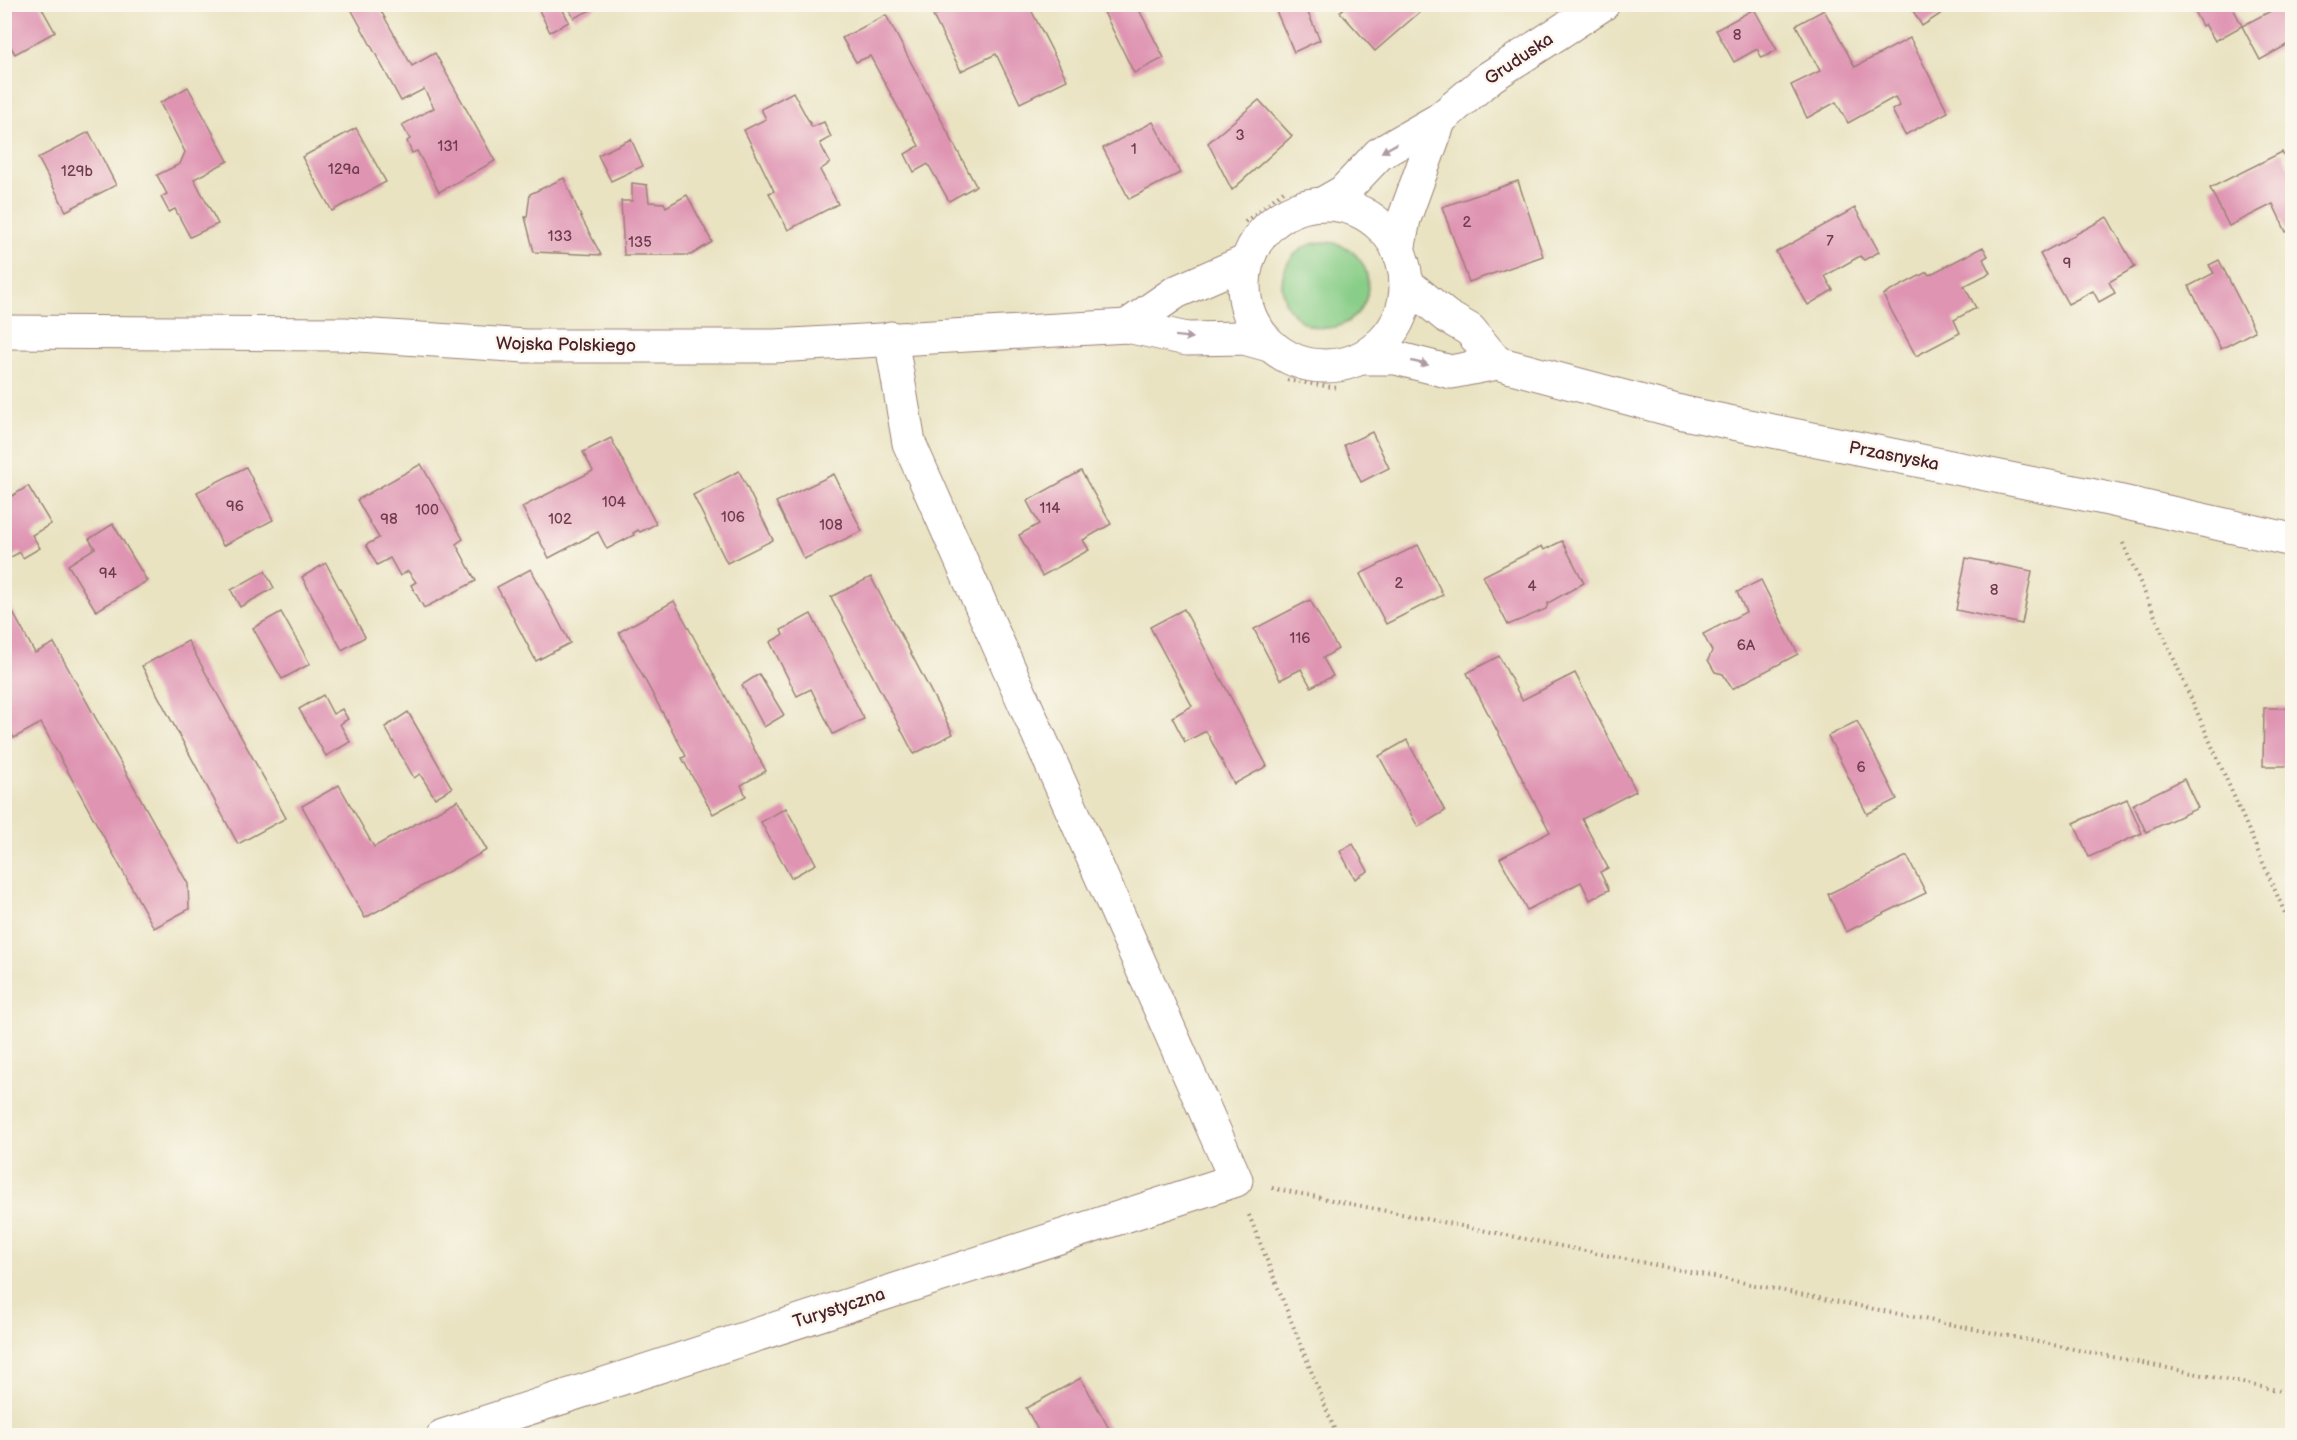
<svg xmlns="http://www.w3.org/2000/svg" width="2297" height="1440" font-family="'Balsamiq Sans',sans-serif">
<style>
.green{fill:#89ce88;stroke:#6a765a;stroke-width:1.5}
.building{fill:#df94b2}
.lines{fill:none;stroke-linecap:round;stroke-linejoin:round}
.minor-casing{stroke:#9a8176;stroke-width:35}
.major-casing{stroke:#9a8176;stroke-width:35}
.path{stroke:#9a8176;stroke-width:4;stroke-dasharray:1.5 4.5;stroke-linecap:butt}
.minor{stroke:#fff;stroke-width:33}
.major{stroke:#fff;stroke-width:33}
.oneway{fill:#ae9aa0}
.labels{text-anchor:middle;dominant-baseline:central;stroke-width:5;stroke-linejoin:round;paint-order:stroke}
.number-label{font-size:15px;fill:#6f3c4d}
.street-label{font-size:18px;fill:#4a1f2b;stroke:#fbf7ec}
</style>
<rect width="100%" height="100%" fill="#fbf7ec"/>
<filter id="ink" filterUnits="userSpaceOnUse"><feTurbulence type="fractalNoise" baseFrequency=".0167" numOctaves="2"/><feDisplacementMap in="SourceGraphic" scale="12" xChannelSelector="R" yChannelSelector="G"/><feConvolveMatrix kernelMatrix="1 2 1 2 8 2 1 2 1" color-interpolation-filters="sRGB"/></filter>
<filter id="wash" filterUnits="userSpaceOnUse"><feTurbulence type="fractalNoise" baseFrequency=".008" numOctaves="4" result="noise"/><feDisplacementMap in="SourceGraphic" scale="24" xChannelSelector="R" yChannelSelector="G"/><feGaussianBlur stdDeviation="1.35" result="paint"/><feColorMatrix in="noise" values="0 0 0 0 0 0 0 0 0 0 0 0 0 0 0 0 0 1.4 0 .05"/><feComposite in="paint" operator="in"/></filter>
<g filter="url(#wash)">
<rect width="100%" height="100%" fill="#e9e3c2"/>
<circle class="green" cx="1325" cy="285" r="43"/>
<g id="blocks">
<g class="building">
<polygon points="377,4 412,66 435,53 495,161 439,192 417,151 412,153 407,141 410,139 402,125 434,108 424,89 401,101 349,5"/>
<polygon points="548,4 560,4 569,22 550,32 539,10"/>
<polygon points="566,4 593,4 595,8 574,18"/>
<polygon points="955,4 1028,4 1067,80 1020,103 996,54 961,71 933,16"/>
<polygon points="1100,4 1136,4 1164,58 1134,73"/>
<polygon points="1273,4 1304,4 1320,40 1294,52"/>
<polygon points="1349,4 1429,4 1375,51 1340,12"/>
<polygon points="1909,4 1940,4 1945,11 1922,26"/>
<polygon points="2190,4 2231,4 2242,26 2215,41 2205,24 2202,26"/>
<polygon points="21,5 40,5 55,32 15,54 4,35 4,14"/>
<polygon points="2282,5 2292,5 2292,42 2260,60 2242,26"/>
<polygon points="1754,9 1777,50 1762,58 1757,49 1734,62 1716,30"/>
<polygon points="1824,10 1855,67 1910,38 1948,112 1905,135 1892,110 1900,106 1895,97 1848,123 1836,102 1807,118 1791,85 1820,71 1796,25"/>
<polygon points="886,15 976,186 949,201 928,164 914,172 905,154 919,146 870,56 856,62 842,38"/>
<polygon points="188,87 228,161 194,179 218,224 190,237 175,209 169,212 161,197 167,194 157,175 180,164 185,152 160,103"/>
<polygon points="793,92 812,127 824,122 831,137 820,143 830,163 820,170 838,204 788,230 769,193 774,191 744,130 766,119 761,109"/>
<polygon points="1259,100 1292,136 1232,190 1208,143"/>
<polygon points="1153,122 1180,173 1129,199 1103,148"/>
<polygon points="356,128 386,182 332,211 302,157"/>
<polygon points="89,132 116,185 66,211 38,158"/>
<polygon points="631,139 643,166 611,181 598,155"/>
<polygon points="2282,152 2292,174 2292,229 2286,232 2273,204 2229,226 2210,188"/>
<polygon points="564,178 582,219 601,255 534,252 525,217 527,217 530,194"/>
<polygon points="1518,181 1543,256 1469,282 1442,207"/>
<polygon points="632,183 647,185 649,202 664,203 666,207 687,195 712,242 691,255 624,255 621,201 632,201"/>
<polygon points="1855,208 1879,252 1864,260 1860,256 1825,276 1833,290 1808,305 1776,252"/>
<polygon points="2107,217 2135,267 2109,282 2115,293 2099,302 2093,291 2068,304 2040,254"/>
<polygon points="1983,247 1988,256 1983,259 1990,273 1964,286 1976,308 1954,320 1960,333 1916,356 1883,295 1927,272 1929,275"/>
<polygon points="2219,260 2255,331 2221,349 2189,286 2214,273 2209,265"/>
<polygon points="1372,432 1389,468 1361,482 1344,445"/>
<polygon points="611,438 656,524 640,532 638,530 633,533 634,535 607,549 598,532 549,558 522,507 593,471 583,452"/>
<polygon points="421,464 463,539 456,544 476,581 424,608 411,585 416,582 408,571 400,576 390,558 377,565 366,545 379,538 357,500"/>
<polygon points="246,467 273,520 223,546 197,492"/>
<polygon points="739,471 773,540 727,563 693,495"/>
<polygon points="1081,471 1111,524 1083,540 1089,550 1042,576 1019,535 1039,524 1027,501"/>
<polygon points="834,474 862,531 804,559 776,502"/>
<polygon points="28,486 51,524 32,535 40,548 23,558 20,552 4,561 4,491 9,498"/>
<polygon points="113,524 147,581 96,611 68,565 95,548 89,539"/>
<polygon points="1562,541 1584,583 1548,603 1546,609 1508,625 1483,576 1542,546 1544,550"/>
<polygon points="1418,545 1443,595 1386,624 1360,574"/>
<polygon points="1966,558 2032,571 2022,624 1956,610"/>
<polygon points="326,563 365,637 342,650 302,577"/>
<polygon points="531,569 570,643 536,661 497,587"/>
<polygon points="265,571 274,588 240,607 231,590"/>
<polygon points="871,577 953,734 914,754 831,597"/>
<polygon points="1761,580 1798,654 1732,689 1723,674 1715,672 1708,660 1712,651 1703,634 1746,612 1737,592"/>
<polygon points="4,596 35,653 54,643 188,884 189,909 154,928 41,723 14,738 4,721"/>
<polygon points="1310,600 1338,649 1323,658 1333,676 1311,687 1301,669 1280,680 1254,629"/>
<polygon points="674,601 766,771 741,785 746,796 713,814 682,758 686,756 619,632"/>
<polygon points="1184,609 1267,766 1234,784 1206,731 1185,742 1172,717 1192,706 1150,627"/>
<polygon points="281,612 310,664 282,679 253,628"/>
<polygon points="811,614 864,719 833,734 811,689 797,696 770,642 783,635 781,630"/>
<polygon points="188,641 286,818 238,844 142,666"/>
<polygon points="1499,656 1522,700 1575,673 1636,791 1582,819 1608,868 1600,872 1609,890 1590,900 1581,882 1527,910 1500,858 1550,832 1467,673"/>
<polygon points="759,674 784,715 764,727 742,685"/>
<polygon points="323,695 333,714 342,709 348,719 340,724 350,742 326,756 299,709"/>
<polygon points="2264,708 2292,708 2292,766 2263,766"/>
<polygon points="408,712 452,788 435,798 420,774 414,778 385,727"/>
<polygon points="1857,721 1897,799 1867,814 1828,736"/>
<polygon points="1407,740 1445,811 1418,827 1379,756"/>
<polygon points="2184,779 2198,808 2146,832 2133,804"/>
<polygon points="339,785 374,847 458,800 487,850 365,918 302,806"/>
<polygon points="2127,799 2142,833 2089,857 2074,823"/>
<polygon points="786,808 816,864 791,878 761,822"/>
<polygon points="1353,844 1368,871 1355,879 1340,851"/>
<polygon points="1907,856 1926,893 1846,932 1828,894"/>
<polygon points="1081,1378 1113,1436 1041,1436 1026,1408"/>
</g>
</g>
</g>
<g filter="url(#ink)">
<use href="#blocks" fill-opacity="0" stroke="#9a8176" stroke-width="1.5"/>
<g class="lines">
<defs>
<polyline id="minor" points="443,1436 1236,1180 909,443 891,338"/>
<g id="major">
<polyline points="1322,204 1343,192 1379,154 1440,119 1490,77 1603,4"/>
<circle cx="1325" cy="285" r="81"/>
<polyline points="1398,251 1404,219 1440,119"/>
<polyline points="1406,283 1446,316 1470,330 1497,363"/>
<polyline points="1127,326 1176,292 1247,261"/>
<polyline points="4,332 344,334 526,346 775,346 1127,326 1187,339 1244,338 1269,345"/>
<polyline points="1362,358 1396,358 1451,372 1497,363 1684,413 2104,498 2292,540"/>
</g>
</defs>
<use href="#minor" class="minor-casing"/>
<use href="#major" class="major-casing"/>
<g class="path">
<polyline points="1245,222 1286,189"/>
<polyline points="1287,380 1338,388"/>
<polyline points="2123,543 2292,929"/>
<polyline points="1272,1188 2292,1393"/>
<polyline points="1249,1215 1337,1436"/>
</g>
<use href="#minor" class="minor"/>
<use href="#major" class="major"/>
</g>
<defs><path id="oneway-solid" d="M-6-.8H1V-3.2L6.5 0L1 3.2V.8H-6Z" transform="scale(1.5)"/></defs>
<g class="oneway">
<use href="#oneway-solid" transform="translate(1389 148) rotate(151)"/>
<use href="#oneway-solid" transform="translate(1184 337) rotate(7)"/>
<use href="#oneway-solid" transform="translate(1420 363) rotate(13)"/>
</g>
</g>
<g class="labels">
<g class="number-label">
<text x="1737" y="35">8</text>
<text x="1240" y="135">3</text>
<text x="448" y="146">131</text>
<text x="1134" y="149">1</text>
<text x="344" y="169">129a</text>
<text x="77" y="171">129b</text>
<text x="1467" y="222">2</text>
<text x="560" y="236">133</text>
<text x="1830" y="241">7</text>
<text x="640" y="242">135</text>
<text x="2067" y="263">9</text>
<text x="614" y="502">104</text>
<text x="235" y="506">96</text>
<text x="1050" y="508">114</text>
<text x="427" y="510">100</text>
<text x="733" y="517">106</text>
<text x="389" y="519">98</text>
<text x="560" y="519">102</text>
<text x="831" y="525">108</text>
<text x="108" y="573">94</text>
<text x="1399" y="583">2</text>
<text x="1532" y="586">4</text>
<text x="1994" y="590">8</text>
<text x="1300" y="638">116</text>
<text x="1746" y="645">6A</text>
<text x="1861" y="767">6</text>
</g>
<g class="street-label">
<text transform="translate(1519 59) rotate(-34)">Gruduska</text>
<text transform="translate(566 345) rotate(1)">Wojska Polskiego</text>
<text transform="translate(1894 456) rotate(11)">Przasnyska</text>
<text transform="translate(839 1308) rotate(-18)">Turystyczna</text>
</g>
</g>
<rect width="2297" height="1440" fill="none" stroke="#fbf7ec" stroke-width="24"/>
</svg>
